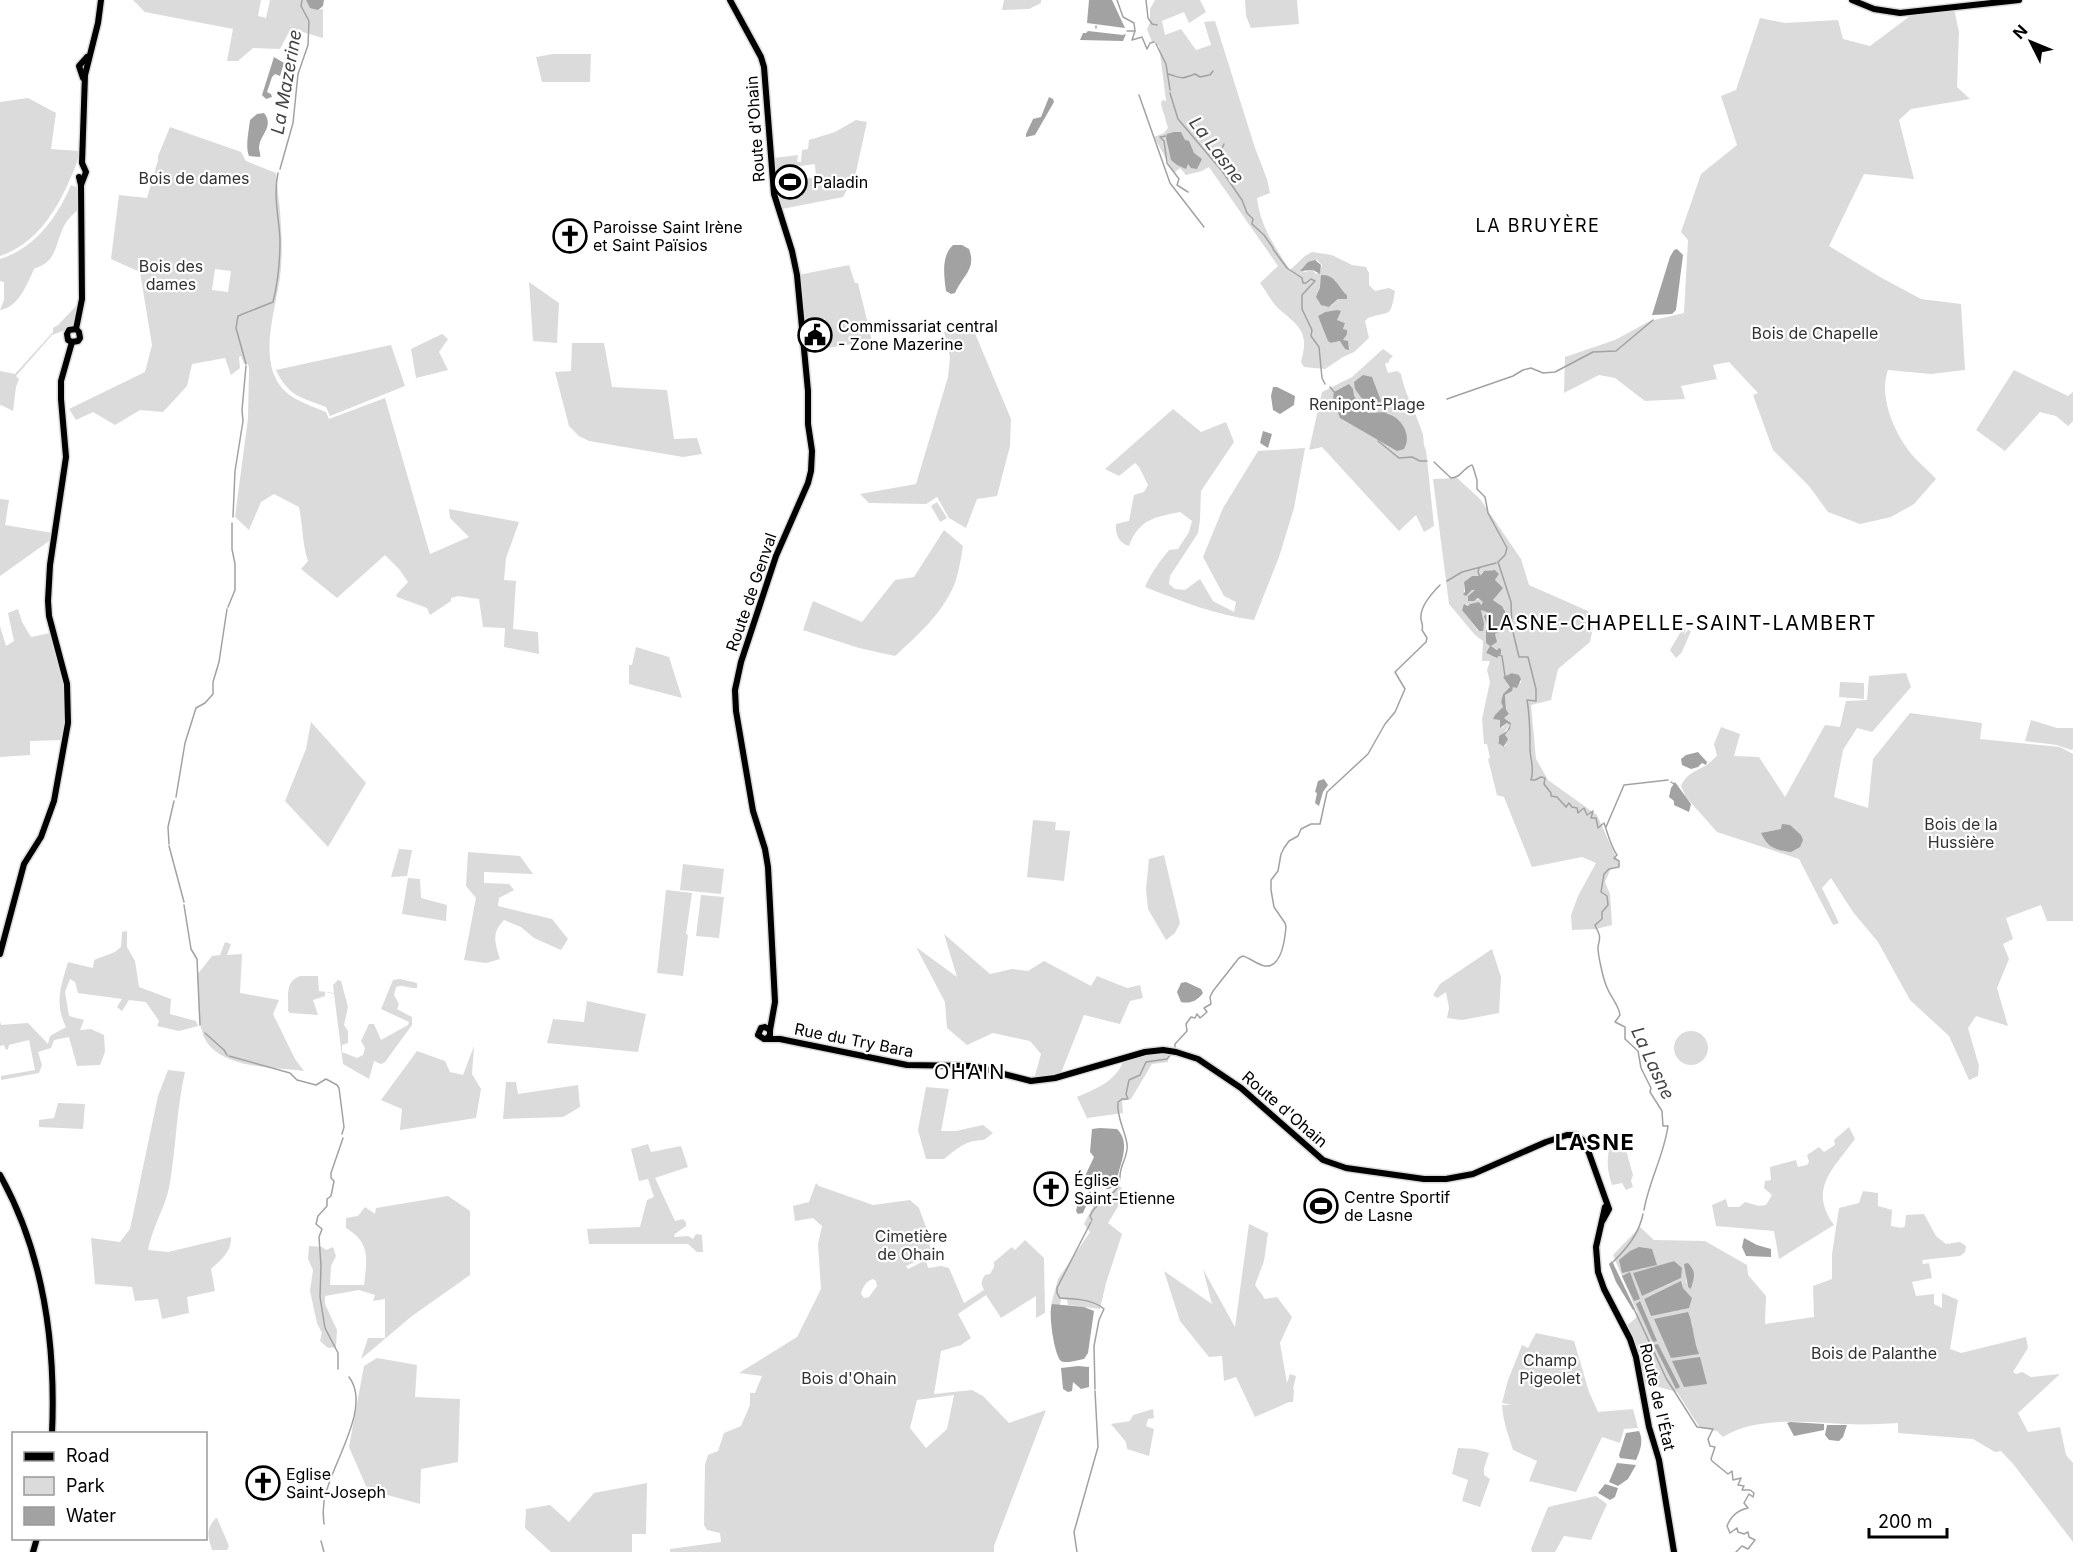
<svg xmlns="http://www.w3.org/2000/svg" width="2073" height="1552" font-family="Inter,sans-serif">
<style>
.green{fill:#dbdbdb;fill-rule:evenodd}
.water{fill:#a2a2a2}
.lines{fill:none;stroke-linecap:round;stroke-linejoin:round}
.stream{stroke:#a2a2a2;stroke-width:1.5}
.major-casing{stroke:#dbdbdb;stroke-width:9}
.major{stroke:#000;stroke-width:6}
.labels{text-anchor:middle;dominant-baseline:central;stroke-width:4.5;stroke-linejoin:round;paint-order:stroke}
.street-label{font-size:16px;fill:#000;stroke:#fff}
.park-label{font-size:16px;fill:#323232;stroke:#fff}
.poi-label{font-size:16px;fill:#000;stroke:#fff;text-anchor:start}
.water-label{font-size:18px;font-style:italic;fill:#434343;stroke:#fff}
.neighbourhood-label{font-size:18px;letter-spacing:1.5px;fill:#000;stroke:#fff}
.quarter-label{font-size:20px;letter-spacing:1.5px;fill:#000;stroke:#fff}
.district-label{font-size:22px;font-weight:bold;letter-spacing:1.5px;fill:#000;stroke:#fff}
</style>
<rect width="100%" height="100%" fill="#fff"/>
<g class="green">
<polygon points="133,0 261,0 258,16 266,18 270,0 306,0 318,10 323,9 323,38 296,30 288,34 280,49 253,48 238,61 227,61 233,29 145,12"/>
<polygon points="1004,0 1041,0 1041,3 1029,9 1002,10"/>
<path d="M1155,0H1200L1206,12L1189,23L1184,12L1162,21L1165,35L1181,29L1196,50L1211,45L1204,22L1215,21L1255,148L1267,179L1270,193L1257,198C1260,226 1275,247 1290,270L1305,256L1312,252L1332,255L1352,265L1366,267L1369,273V285L1375,291L1389,288L1395,291C1390,320 1390,310 1368,318L1365,321L1369,338L1354,352L1343,357L1325,369L1304,367L1301,362C1309,334 1301,327 1280,310C1272,303 1266,291 1260,283L1278,266L1209,167L1202,171L1186,175L1180,168L1174,173L1154,137L1164,133L1168,128L1161,104L1162,100L1166,101L1159,46L1152,42L1147,29L1150,23V9ZM1317,260L1322,265L1320,272L1316,274L1313,270L1304,272L1302,268ZM1335,280L1341,291L1347,295V298L1338,299L1331,306L1316,294L1322,296L1318,291L1321,284ZM1340,311L1337,320L1345,323L1343,329L1345,330L1343,340L1348,347L1345,349L1341,341L1331,343L1318,316L1325,312Z"/>
<polygon points="1245,0 1297,0 1299,24 1251,28 1246,16"/>
<path d="M1954,9L1959,32L1957,87L1970,99L1911,109L1899,120L1914,179L1864,174L1829,246L1880,277L1921,299L1961,304L1965,370L1931,374L1888,370C1878,397 1895,435 1913,456C1920,464 1929,471 1936,479L1914,504L1891,517L1860,524L1828,512L1809,486L1773,450L1753,395L1758,393L1729,362L1713,365L1717,379L1681,386L1685,399L1645,401L1615,378L1599,375L1564,393L1565,357L1615,340L1650,321L1684,313L1688,240L1681,232L1701,174L1737,145L1721,96L1736,90L1760,18L1785,23L1838,20L1843,39L1870,46L1914,13Z"/>
<polygon points="553,54 591,54 590,82 542,82 536,57"/>
<path d="M28,98L56,113L51,149L79,151C77,166 73,172 67,186C53,216 33,245 0,256V102Z"/>
<path d="M856,120L867,122L856,172L843,197L782,209L775,184L774,158L798,155L797,162H801L802,150L808,149L809,140L835,132ZM815,164L816,177L795,180L793,167Z"/>
<path d="M170,127L241,152L246,161L276,173C280,210 285,248 279,284C273,320 254,376 296,399C305,404 316,408 326,412L329,419L385,398L430,554L469,537L450,518L449,509L519,522L506,558L504,580L516,581L513,629L538,632L539,654L504,647L505,628L483,627L479,599L458,596L451,598V601L430,615L427,608L397,597L396,595L408,582L399,569L385,555L337,598L301,569L308,561C302,543 303,526 299,507L274,494L261,502L249,530L235,517L248,418L249,368L248,364H244L241,356L239,357L240,368L231,375L225,358L192,364L187,386L163,412L140,410L115,425L93,412L76,420L69,409L145,372L152,345L140,272L111,259L119,195L147,198L158,160V156ZM215,269L231,271L228,292L212,290Z"/>
<path d="M71,185L79,188L78,210C55,227 62,248 47,262C44,265 38,267 34,269C27,284 19,307 0,310L4,300V282L0,281V259C35,248 57,218 71,185Z"/>
<polygon points="849,265 855,283 858,283 872,341 827,348 825,319 803,322 798,275"/>
<polygon points="529,282 559,303 557,343 533,341"/>
<polygon points="79,303 75,323 68,329 52,335 16,376 19,379 16,387 13,411 1,405 0,406 0,371 15,374 53,332 53,328 58,325"/>
<polygon points="971,324 1011,419 1010,446 997,496 977,499 966,528 949,518 937,497 926,504 869,503 860,494 916,484 948,377 950,357 944,332"/>
<polygon points="442,334 448,339 439,352 448,370 416,378 411,349"/>
<polygon points="572,343 604,343 612,387 667,390 674,439 697,438 702,454 683,457 589,441 579,436 569,426 555,372 571,371"/>
<path d="M391,345L405,386L330,416L326,407C301,397 289,397 276,370Z"/>
<path d="M1383,349L1393,356L1389,360V362L1385,364L1388,373L1397,371L1401,374C1405,395 1416,412 1422,432C1425,439 1422,443 1426,450L1434,526L1424,532L1416,515L1399,531L1322,447L1309,450L1322,392L1352,377Z"/>
<polygon points="2014,370 2068,396 2073,392 2073,421 2068,426 2056,416 2040,412 2005,451 1976,430"/>
<path d="M1173,409L1201,432L1226,422L1234,442L1201,491L1200,520L1198,533L1170,576L1169,584L1175,589L1185,590L1200,579L1213,601L1234,612L1236,602L1224,596L1203,557L1223,508L1258,451L1305,448L1294,508L1279,557L1254,620C1216,615 1180,601 1145,587C1151,573 1160,561 1169,550L1178,549L1189,532L1192,521L1180,512C1155,517 1139,519 1129,546C1119,543 1115,534 1116,524L1129,521L1134,495L1144,492L1148,485L1139,467L1135,463L1119,476L1105,469Z"/>
<path d="M1457,478L1480,499L1521,559L1529,585L1588,611L1594,623L1590,642L1558,669L1551,700L1531,705L1536,759L1548,780L1597,815L1620,866L1611,868L1605,882L1610,894L1612,925L1596,929L1572,930L1571,915L1578,896L1596,863L1582,857L1532,867L1504,797L1497,795L1488,759L1490,758L1487,744H1484L1482,719L1490,682L1487,670L1490,661H1482L1483,641L1475,635L1449,604L1433,479ZM1492,570H1495L1499,574L1495,580C1498,586 1498,596 1493,600L1501,605L1505,610V629L1495,634L1491,646L1498,650L1496,657L1487,654L1490,646C1484,639 1486,622 1489,613L1481,610L1483,629L1478,631L1462,609L1466,604L1469,606L1476,603L1481,605L1483,602L1480,599L1475,600L1468,595L1475,591L1474,589L1466,595L1464,594V582L1472,576H1481L1482,572ZM1512,673L1520,676L1521,683L1518,682L1517,688L1514,686L1511,691L1505,695L1506,708L1509,714L1504,718L1511,723L1509,731L1505,735L1506,737L1501,739L1503,745L1507,744L1504,747L1500,744L1499,739L1510,725L1507,723L1502,728L1500,720L1497,719L1503,707L1501,702L1503,694L1510,687L1505,676Z"/>
<polygon points="0,499 9,500 5,525 53,533 52,539 0,576"/>
<polygon points="937,502 947,518 940,522 931,506"/>
<path d="M944,530L963,546C961,558 959,571 955,583C943,613 918,635 895,656L859,648L803,630L813,601L862,622L895,580L914,577Z"/>
<polygon points="18,609 22,622 31,637 50,633 63,674 67,709 62,740 30,741 30,755 0,757 0,626 6,646 14,641 8,613"/>
<polygon points="1683,628 1686,629 1684,635 1688,630 1691,631 1682,652 1676,658 1670,650"/>
<polygon points="636,647 669,657 682,698 629,684 629,665 632,665"/>
<path d="M1906,673L1911,687L1872,732L1857,728L1843,750L1834,797L1868,808L1873,759L1910,713L1982,723L1980,739L2060,747L2073,754V921H2047L2041,905L2006,918L2013,939L2003,944L2009,959L1997,988L2008,1026L1976,1016L1968,1028L1979,1066L1978,1076L1969,1080L1949,1036L1910,1000L1878,942L1853,912L1831,878L1822,888L1839,923L1833,925L1799,859L1717,832L1686,797L1681,786C1686,774 1694,772 1705,766C1709,764 1713,759 1717,756L1714,744L1721,727L1740,734L1734,756L1759,757L1785,797L1825,725L1840,727L1846,701L1867,700L1869,676Z"/>
<polygon points="1840,682 1864,683 1864,699 1839,697"/>
<polygon points="2031,720 2057,728 2073,728 2073,749 2071,750 2057,745 2025,741"/>
<polygon points="311,722 366,783 328,847 285,801 306,749"/>
<polygon points="1033,820 1056,822 1055,830 1070,831 1064,881 1027,877"/>
<polygon points="399,849 412,850 407,876 391,877"/>
<path d="M468,852L520,856L533,874L484,872V883L509,884L514,890L499,898L498,906L552,919L568,939L561,950L534,938L521,927L504,920C491,933 495,943 500,959L486,963L464,960L476,898L466,886Z"/>
<polygon points="1164,855 1180,923 1175,933 1166,940 1148,909 1146,889 1149,859"/>
<polygon points="683,864 724,869 721,894 680,890"/>
<polygon points="408,878 420,879 421,898 447,905 446,921 402,914"/>
<polygon points="666,890 692,893 686,934 688,935 683,976 657,973"/>
<polygon points="701,895 724,897 719,938 696,936"/>
<path d="M127,931V947L135,961L139,987L171,999L170,1014L196,1021L198,1026L179,1031L157,1026L159,1021L146,1002L129,1000L122,1011L117,1007L122,999L78,993L75,982L70,979L65,992L69,1016L84,1020L80,1030L91,1029L104,1035L105,1052L100,1065L77,1066L69,1037L54,1040L51,1048L38,1052L42,1065L39,1073L1,1080V1076L35,1070L29,1040L9,1045L8,1049L6,1050L4,1045L0,1046V1021L1,1025L28,1023L48,1044L50,1036L66,1027C54,1003 61,986 68,962L93,968L94,960L115,952L121,947L122,932Z"/>
<polygon points="944,934 990,974 1012,969 1028,971 1044,961 1091,986 1097,976 1127,988 1140,985 1143,998 1130,1001 1120,1024 1084,1015 1061,1073 1034,1079 1041,1054 1030,1041 993,1033 967,1045 947,1028 945,1002 916,947 957,977"/>
<path d="M225,942L231,944L227,955L242,954L240,993L279,1000L273,1014L295,1059L304,1071C273,1067 211,1069 202,1031C197,1014 199,993 197,975L212,956L220,955Z"/>
<polygon points="1492,949 1501,977 1499,1013 1462,1020 1447,1018 1449,1008 1446,992 1437,998 1433,995 1440,984"/>
<path d="M300,976H318L319,991L334,993L333,985L338,980L341,981L348,1007L344,1025L348,1031V1043L342,1045V1052L357,1058L363,1055L365,1048L361,1041L369,1024H374L381,1040L408,1025L409,1022L381,1009L393,980L400,979L417,983V988C410,989 402,984 396,987L394,995L399,1004L397,1009L412,1017V1025L385,1062L381,1064L374,1061L369,1079L343,1064L334,994L325,992V996L313,1000L318,1015L290,1013L288,1011C289,997 284,982 300,976Z"/>
<polygon points="587,1001 646,1014 638,1052 547,1043 553,1019 584,1022"/>
<circle cx="1691" cy="1048" r="17"/>
<polygon points="474,1046 472,1074 481,1089 476,1118 400,1130 402,1109 381,1100 417,1051 445,1061 450,1072 463,1075"/>
<path d="M1151,1053L1169,1054L1168,1062L1152,1064L1131,1099L1122,1101L1123,1113L1087,1118L1077,1097C1095,1089 1115,1082 1123,1062Z"/>
<path d="M168,1070L185,1072C176,1111 176,1150 169,1188C164,1210 152,1228 148,1250L168,1252L231,1237C232,1251 221,1260 211,1269L215,1291L187,1297L189,1313L162,1319L158,1299L135,1301L132,1287L95,1284L91,1238L120,1242L130,1229L158,1096Z"/>
<polygon points="506,1082 516,1082 518,1094 578,1085 580,1107 563,1117 503,1119"/>
<path d="M926,1087L949,1089L941,1131H956L983,1125L993,1133C980,1144 984,1138 970,1142C961,1145 951,1153 944,1159H926L918,1130Z"/>
<polygon points="58,1103 85,1104 83,1129 39,1127 39,1120 54,1118"/>
<path d="M1849,1127L1855,1139C1833,1169 1808,1189 1834,1225L1779,1259L1774,1231L1716,1226L1712,1205L1726,1199L1728,1207H1739L1745,1202L1759,1206L1766,1205L1772,1195L1764,1188L1765,1181L1771,1180L1770,1167L1796,1160L1798,1167L1807,1165L1809,1162L1807,1155L1819,1147L1824,1152L1835,1145L1834,1140Z"/>
<path d="M1614,1138L1624,1143L1633,1175L1631,1181L1633,1187L1626,1190L1622,1183L1612,1185C1606,1166 1607,1158 1611,1139Z"/>
<polygon points="648,1144 651,1152 681,1146 688,1167 655,1178 675,1221 683,1219 686,1222 686,1226 675,1234 674,1237 688,1236 693,1239 696,1234 702,1235 703,1252 697,1252 688,1244 589,1244 587,1229 640,1227 647,1200 654,1197 648,1179 639,1181 631,1149"/>
<path d="M816,1183L819,1186L873,1205L910,1200L919,1208L930,1238L927,1240L936,1258L919,1260L906,1266L908,1269L926,1260L928,1268L941,1266L949,1268L964,1303L984,1290C981,1284 981,1281 985,1275L990,1274L994,1267V1262L1012,1247L1015,1250L1025,1240L1044,1258L1045,1313L1036,1318V1296L1001,1318L986,1295L958,1314L971,1338L961,1345L941,1351L934,1394L972,1390L983,1396L1009,1423L1046,1410L994,1546V1552H670V1549L721,1542L720,1533L707,1530L704,1525L705,1465L708,1455L718,1451L724,1433L741,1426L750,1405V1393H755L762,1376L739,1373L797,1337L821,1289L818,1244L822,1226L813,1218L795,1221L793,1206L809,1202ZM873,1279L876,1281L877,1286L869,1297L864,1298L861,1294C862,1288 867,1280 873,1279ZM954,1395L947,1429L926,1448L910,1428L917,1400Z"/>
<polygon points="1119,1184 1125,1195 1108,1223 1122,1234 1106,1283 1100,1309 1068,1305 1067,1300 1061,1299 1060,1305 1051,1305 1058,1279 1090,1232 1084,1224 1099,1195 1109,1195"/>
<path d="M1863,1191L1878,1193V1206L1892,1210L1891,1226L1902,1228L1905,1226L1906,1215L1924,1214L1936,1236L1946,1244L1960,1242L1966,1246L1965,1252L1960,1256L1922,1260L1923,1264L1929,1263L1932,1278L1912,1282L1916,1296L1934,1294V1304L1942,1308V1293L1958,1300L1950,1349L1961,1353L2026,1337L2028,1348L2013,1372L2016,1374L2022,1372L2031,1377L2060,1374L2018,1413L2028,1432L2060,1427L2066,1455L2073,1463V1542L2014,1465L2001,1451L1995,1452L1973,1439L1898,1433V1423C1881,1424 1863,1425 1846,1424C1808,1422 1756,1416 1723,1437L1717,1431L1700,1428L1677,1392L1655,1386L1651,1382L1644,1385L1639,1358L1626,1326L1636,1318L1637,1312L1613,1255L1640,1227L1654,1240L1705,1241L1747,1265L1748,1275L1766,1296L1765,1324L1814,1317L1813,1286L1832,1279V1254L1839,1208L1859,1203ZM1630,1251L1645,1268L1630,1270ZM1674,1261L1681,1278L1642,1296L1634,1273ZM1688,1263C1696,1272 1694,1278 1691,1289L1688,1287L1686,1281ZM1681,1282L1683,1288L1692,1298L1651,1316L1644,1299ZM1654,1319L1692,1322L1694,1343Z"/>
<path d="M448,1196L470,1211V1275L412,1316L361,1359L368,1338H385V1299L373,1301L375,1295L359,1290L325,1296V1304L337,1330L336,1347L328,1348L320,1341L322,1333L317,1323L310,1291L313,1270L308,1259L309,1246L322,1247L326,1250L333,1247L336,1256L331,1266L330,1285H364C367,1259 371,1243 346,1228V1218L358,1216L365,1207L375,1214L376,1208Z"/>
<polygon points="1249,1224 1268,1233 1264,1261 1255,1285 1265,1299 1277,1297 1292,1317 1280,1343 1287,1383 1290,1374 1296,1376 1293,1389 1294,1390 1293,1402 1289,1402 1255,1417 1236,1377 1224,1381 1222,1356 1209,1357 1180,1321 1164,1271 1212,1304 1203,1269 1235,1327"/>
<path d="M1536,1333L1574,1341L1589,1392L1598,1412L1633,1409L1638,1428L1624,1429L1620,1443L1602,1437L1576,1492L1529,1481L1537,1461L1513,1450C1508,1433 1503,1422 1502,1405H1512L1502,1403L1508,1380L1522,1345L1528,1348Z"/>
<polygon points="377,1358 417,1365 415,1397 460,1399 458,1462 421,1469 420,1504 373,1491 366,1486 349,1447 364,1366"/>
<polygon points="1153,1409 1154,1418 1148,1419 1146,1426 1154,1429 1149,1456 1127,1449 1126,1442 1111,1424 1130,1421 1133,1415"/>
<polygon points="1458,1448 1475,1449 1489,1453 1484,1468 1484,1475 1490,1479 1480,1507 1462,1501 1468,1480 1452,1474"/>
<polygon points="647,1483 646,1534 632,1534 632,1552 551,1552 525,1528 526,1509 550,1505 569,1522 594,1493"/>
<polygon points="1596,1496 1607,1504 1591,1540 1564,1536 1555,1552 1532,1552 1531,1549 1548,1507"/>
<path d="M216,1518H217L229,1546L227,1550H212C208,1536 205,1530 216,1518Z"/>
</g>
<g class="water">
<polygon points="306,0 324,0 323,6 318,10 310,8"/>
<polygon points="1089,0 1112,0 1125,28 1087,23"/>
<polygon points="1088,31 1123,35 1126,34 1123,41 1080,40 1083,33 1086,33"/>
<polygon points="274,57 284,63 280,76 275,74 272,77 267,92 271,94 272,97 266,99 262,95"/>
<polygon points="1049,97 1053,99 1054,102 1035,135 1026,137 1026,134 1033,119 1041,117"/>
<path d="M264,113C275,127 259,135 259,148C259,151 261,154 260,157L249,156C245,147 249,130 250,120L257,114Z"/>
<polygon points="1174,132 1181,132 1185,140 1189,141 1194,153 1202,159 1197,169 1191,168 1188,164 1186,169 1177,165 1171,160 1166,138 1167,134"/>
<path d="M953,245H962L969,249C977,269 962,276 955,293L951,294L946,291C944,276 941,256 953,245Z"/>
<polygon points="1677,249 1683,255 1676,310 1672,314 1652,315 1670,257 1674,250"/>
<polygon points="1315,260 1321,265 1320,274 1313,270 1300,271 1308,262"/>
<path d="M1321,275C1336,274 1338,288 1347,295V299H1338L1329,307L1321,305L1316,297L1320,287Z"/>
<polygon points="1337,310 1341,311 1337,320 1345,323 1343,329 1347,330 1347,334 1343,340 1348,341 1349,350 1345,349 1340,341 1331,343 1328,341 1318,316 1325,312"/>
<polygon points="1363,375 1372,377 1381,401 1377,408 1368,407 1355,389 1354,382"/>
<path d="M1349,384L1353,389L1354,396L1364,410L1369,413L1386,412L1387,414C1400,416 1413,435 1404,449L1397,451L1340,418L1333,399L1334,392Z"/>
<polygon points="1273,387 1277,387 1295,396 1294,405 1280,414 1273,410 1271,396"/>
<polygon points="1263,431 1272,434 1268,448 1260,443"/>
<polygon points="1495,570 1499,574 1495,580 1503,588 1493,600 1502,606 1505,611 1505,629 1495,634 1497,642 1491,646 1497,650 1499,648 1501,649 1501,653 1497,658 1486,653 1490,646 1486,643 1486,630 1488,628 1484,616 1489,613 1481,610 1484,624 1483,631 1479,631 1462,610 1464,604 1468,606 1470,604 1479,602 1481,605 1483,602 1478,598 1474,601 1468,601 1468,596 1475,590 1472,590 1466,596 1463,594 1465,592 1464,582 1472,576 1480,576 1484,571"/>
<polygon points="1512,673 1519,675 1521,679 1517,688 1513,687 1512,691 1505,695 1506,709 1509,714 1504,718 1511,723 1510,729 1505,735 1508,739 1504,746 1506,755 1504,747 1498,743 1499,742 1499,736 1507,731 1510,725 1507,723 1500,728 1500,720 1493,719 1495,715 1503,707 1501,702 1503,694 1510,687 1503,677"/>
<polygon points="1698,752 1707,762 1706,765 1702,763 1698,767 1691,769 1682,765 1681,759 1686,755"/>
<polygon points="1324,779 1328,785 1323,792 1319,806 1315,803 1317,793 1315,792 1318,781"/>
<polygon points="1675,782 1691,804 1689,812 1674,805 1674,801 1669,797 1671,788"/>
<path d="M1782,824L1790,825L1801,835L1803,840L1800,847L1791,852C1774,849 1769,849 1761,833L1781,829Z"/>
<path d="M1186,982L1201,989L1203,993C1197,1001 1190,1004 1181,1002L1177,992L1181,983Z"/>
<path d="M1100,1128L1117,1129C1132,1143 1119,1166 1116,1183C1113,1187 1111,1189 1106,1189L1105,1183L1102,1188L1087,1183L1086,1174L1094,1157L1090,1152L1092,1129Z"/>
<polygon points="1090,1191 1093,1196 1089,1199 1083,1213 1078,1214 1076,1211 1079,1196 1087,1195"/>
<polygon points="1744,1238 1757,1245 1771,1249 1771,1257 1746,1256 1742,1247"/>
<polygon points="1639,1247 1652,1249 1657,1265 1622,1273 1619,1260 1630,1251"/>
<polygon points="1612,1261 1635,1309 1633,1310 1616,1282 1609,1264"/>
<polygon points="1674,1261 1682,1268 1681,1278 1642,1296 1633,1273"/>
<path d="M1688,1263C1697,1272 1694,1278 1691,1289L1688,1287L1684,1264Z"/>
<polygon points="1630,1272 1640,1299 1634,1301 1622,1276"/>
<polygon points="1681,1281 1683,1288 1692,1298 1689,1308 1651,1316 1644,1299"/>
<polygon points="1640,1301 1657,1341 1653,1342 1636,1304"/>
<path d="M1052,1304L1084,1307L1094,1311L1088,1353L1084,1359C1079,1360 1065,1364 1061,1361C1054,1355 1048,1311 1052,1304Z"/>
<path d="M1688,1312C1694,1326 1693,1340 1699,1354L1671,1358L1654,1319Z"/>
<polygon points="1658,1344 1680,1387 1676,1389 1654,1345"/>
<polygon points="1700,1357 1707,1384 1684,1387 1672,1361"/>
<polygon points="1078,1366 1089,1367 1089,1387 1081,1389 1073,1382 1072,1391 1068,1392 1063,1389 1061,1368"/>
<polygon points="1790,1422 1824,1424 1824,1430 1794,1436 1787,1423"/>
<polygon points="1827,1425 1847,1425 1843,1437 1839,1441 1829,1440 1825,1435"/>
<path d="M1639,1431C1644,1441 1640,1451 1636,1460L1620,1458L1619,1455L1626,1433Z"/>
<polygon points="1617,1463 1636,1465 1628,1479 1618,1486 1609,1482"/>
<polygon points="1605,1484 1618,1488 1615,1497 1610,1500 1598,1493"/>
</g>
<g class="lines">
<g class="stream">
<polyline points="1117,0 1123,17 1134,23 1135,31 1132,40 1142,37 1147,49 1150,43 1154,42"/>
<polyline points="1146,0 1148,18 1152,24 1157,25"/>
<polyline points="1096,28 1096,26"/>
<polyline points="1127,31 1135,31"/>
<polyline points="1156,44 1166,64 1170,90"/>
<path d="M1168,74C1183,78 1179,80 1195,74L1200,77L1209,75"/>
<polyline points="1210,75 1213,71"/>
<polyline points="1170,93 1178,119 1222,171 1242,200 1247,213 1253,219 1252,224 1264,235 1273,248"/>
<polyline points="1139,95 1170,183 1204,227"/>
<polyline points="1166,136 1160,137 1164,141 1167,163 1179,179 1177,185 1188,192"/>
<polyline points="1213,159 1219,155 1224,144"/>
<polyline points="280,169 293,123 298,74 308,45 309,21 301,6 302,0"/>
<polyline points="1273,249 1287,268 1302,278 1303,283 1306,283 1311,279 1315,281 1302,295 1302,309 1312,330 1311,336 1319,347 1322,378 1325,384"/>
<path d="M246,364L236,328L238,316L273,302C278,282 280,261 280,240C279,217 273,196 278,173"/>
<polyline points="1330,387 1335,393"/>
<polyline points="1447,399 1513,376 1523,370 1531,368 1543,373 1555,372 1593,352 1616,351 1653,320"/>
<polyline points="1380,403 1387,406"/>
<polyline points="1389,405 1411,408"/>
<polyline points="1378,441 1399,458 1412,457 1420,461 1427,461"/>
<path d="M1434,462L1451,478C1461,478 1463,468 1472,465L1473,467L1477,480V489L1485,497L1488,513L1507,548L1505,555L1498,562L1511,602L1512,628L1519,657H1528L1536,689V701L1527,700C1530,716 1530,732 1530,748C1530,760 1535,768 1531,780H1535L1541,777L1545,778L1544,784L1551,793V796L1557,797L1566,807L1569,803L1572,807L1577,808L1578,813L1584,808L1587,815L1593,811L1591,818H1596L1598,828L1604,823C1608,834 1611,847 1617,855L1614,858L1619,861V867L1609,869L1604,874L1601,892L1607,896L1608,905L1602,912V919L1595,925C1596,928 1598,931 1599,934C1601,939 1598,943 1598,948C1598,955 1603,978 1606,985C1610,997 1618,1003 1620,1015L1615,1022L1625,1027V1039L1638,1051L1641,1068L1651,1088L1650,1092L1662,1111L1663,1126H1668C1664,1155 1649,1181 1644,1210"/>
<polyline points="233,517 235,471 243,421 242,410 246,366"/>
<polyline points="1479,568 1478,572 1480,577"/>
<polyline points="1447,581 1462,572 1496,563"/>
<polyline points="228,607 235,590 235,564 232,549 232,523"/>
<polyline points="1499,655 1502,656 1505,676"/>
<polyline points="1671,782 1674,784"/>
<polyline points="176,797 185,743 196,708 205,703 213,694 213,682 219,662 227,609"/>
<polyline points="1606,827 1624,785 1668,780"/>
<polyline points="169,844 168,827 174,801"/>
<polyline points="169,846 184,902"/>
<polyline points="184,905 191,949 197,959 200,1025"/>
<polyline points="205,1033 224,1050 227,1055"/>
<path d="M1175,1047V1044L1187,1031L1186,1024L1191,1017L1195,1018L1197,1014L1200,1018L1207,1012L1204,1008L1211,1004L1210,997L1213,991L1239,958L1243,956C1250,958 1258,965 1265,966C1282,968 1285,938 1286,927L1285,923L1274,907L1271,890V880L1278,871L1281,854L1284,848L1289,841L1298,836L1301,829L1311,824H1320L1327,792L1368,754L1385,724L1395,712L1405,689L1395,672L1426,642L1427,638L1422,630C1424,624 1420,622 1421,615C1422,604 1432,593 1440,585"/>
<polyline points="229,1056 290,1073 297,1080 316,1085 326,1079 337,1085 339,1088 344,1127 342,1134"/>
<path d="M1092,1220L1090,1216C1097,1200 1114,1197 1119,1185C1120,1181 1119,1181 1120,1176C1120,1165 1129,1155 1127,1144C1125,1130 1116,1116 1118,1102L1122,1099H1128L1126,1094L1129,1080L1140,1075L1146,1062L1167,1059L1171,1054"/>
<path d="M1091,1222L1057,1288V1293L1060,1298C1074,1299 1093,1299 1104,1309L1099,1320L1094,1346L1095,1389"/>
<path d="M1613,1262C1627,1248 1639,1234 1643,1214"/>
<path d="M1634,1309L1666,1378L1697,1427L1713,1429L1708,1439L1710,1446L1715,1447L1711,1459L1712,1461L1728,1474L1732,1471L1733,1480L1741,1478L1738,1485L1744,1486L1742,1490H1750L1754,1493L1753,1497L1749,1494L1744,1503L1748,1508C1738,1510 1731,1516 1727,1526L1730,1533L1737,1528L1738,1532L1744,1534L1748,1532L1749,1537L1755,1540L1748,1549L1742,1546L1736,1552"/>
<polyline points="338,1369 338,1353 325,1328 320,1297 321,1266 319,1237 322,1229 316,1224 318,1216 327,1206 327,1199 331,1196 334,1181 331,1178 331,1173 343,1138"/>
<path d="M324,1524C323,1517 323,1508 324,1501C329,1467 373,1408 349,1377"/>
<polyline points="321,1541 324,1552"/>
<polyline points="1077,1552 1074,1532 1098,1447 1095,1391"/>
</g>
<defs>
<g id="major">
<polyline points="730,0 761,57 764,67 774,194 792,251 797,275 808,391 808,424 812,451 811,471 808,483 776,556 741,662 735,690 736,711 753,811 765,849 768,867 775,1002 770,1030"/>
<polyline points="1852,0 1874,9 1900,13 2019,0"/>
<polyline points="83,78 79,66 87,57"/>
<polyline points="81,185 86,172 82,163 85,75 98,23 101,0"/>
<polyline points="76,329 82,299 81,185 79,177"/>
<polyline points="72,342 68,340 67,334 69,330 76,329"/>
<polyline points="72,342 78,341 80,338 79,332 76,329"/>
<polyline points="0,954 24,864 41,837 54,801 68,723 67,684 49,616 48,601 50,565 66,457 61,399 61,381 72,342"/>
<polyline points="767,1038 770,1035 770,1030 765,1027 761,1028 758,1035 764,1039 780,1039 907,1065 972,1066 1031,1081 1055,1078 1145,1052 1163,1050 1176,1052 1198,1059 1241,1088 1323,1160 1346,1168 1424,1179 1446,1179 1473,1174 1546,1142 1567,1135 1576,1135 1585,1142 1609,1209 1603,1220"/>
<path d="M0,1175C44,1254 56,1344 52,1434"/>
<polyline points="1605,1207 1596,1247 1598,1272 1604,1289 1630,1339 1636,1357 1649,1427 1659,1460 1674,1552"/>
<polyline points="33,1552 37,1538"/>
</g>
</defs>
<use href="#major" class="major-casing"/>
<use href="#major" class="major"/>
</g>
<defs>
<symbol id="stadium-ring" viewBox="-11 -11 22 22"><circle r="9.5" fill="#fff" stroke="#000" stroke-width="1.5"/><path d="M0-5a6.5 5 0 1 0 0 10a6.5 5 0 1 0 0-10ZM-3.5-1.8h7v3.6h-7Z" fill="#000"/></symbol>
<symbol id="church-ring" viewBox="-11 -11 22 22"><circle r="9.5" fill="#fff" stroke="#000" stroke-width="1.5"/><path d="M-1.2-6h2.4v3.5h3.3v2.4h-3.3V6h-2.4V-.1h-3.3v-2.4h3.3Z" fill="#000"/></symbol>
<symbol id="civic-ring" viewBox="-11 -11 22 22"><circle r="9.5" fill="#fff" stroke="#000" stroke-width="1.5"/><path d="M-.6-6.5H3V-4.5H.6V-3L4-1V1h2V6H-6V1h2V-1L-.6-3ZM-1.2 2.5V6h2.4V2.5Z" fill="#000"/></symbol>
</defs>
<g fill-rule="evenodd">
<use href="#stadium-ring" x="771" y="163" width="38" height="38"/>
<use href="#church-ring" x="551" y="217" width="38" height="38"/>
<use href="#civic-ring" x="796" y="316" width="38" height="38"/>
<use href="#church-ring" x="1032" y="1170" width="38" height="38"/>
<use href="#stadium-ring" x="1302" y="1187" width="38" height="38"/>
<use href="#church-ring" x="244" y="1464" width="38" height="38"/>
</g>
<g class="labels">
<g class="street-label">
<text transform="translate(755 129) rotate(-94)">Route d'Ohain</text>
<text transform="translate(751 592) rotate(-71)">Route de Genval</text>
<text transform="translate(854 1040) rotate(11)">Rue du Try Bara</text>
<text transform="translate(1285 1109) rotate(41)">Route d'Ohain</text>
<text transform="translate(1658 1397) rotate(77)">Route de l'État</text>
</g>
<g class="park-label">
<text x="194" y="178">Bois de dames</text>
<text x="171" y="266">Bois des<tspan x="171" dy="18">dames</tspan></text>
<text x="1815" y="333">Bois de Chapelle</text>
<text x="1367" y="404">Renipont-Plage</text>
<text x="1961" y="824">Bois de la<tspan x="1961" dy="18">Hussière</tspan></text>
<text x="911" y="1236">Cimetière<tspan x="911" dy="18">de Ohain</tspan></text>
<text x="1874" y="1353">Bois de Palanthe</text>
<text x="1550" y="1360">Champ<tspan x="1550" dy="18">Pigeolet</tspan></text>
<text x="849" y="1378">Bois d'Ohain</text>
</g>
<g class="poi-label">
<text x="813" y="182">Paladin</text>
<text x="593" y="227">Paroisse Saint Irène<tspan x="593" dy="18">et Saint Païsios</tspan></text>
<text x="838" y="326">Commissariat central<tspan x="838" dy="18">- Zone Mazerine</tspan></text>
<text x="1074" y="1180">Église<tspan x="1074" dy="18">Saint-Etienne</tspan></text>
<text x="1344" y="1197">Centre Sportif<tspan x="1344" dy="18">de Lasne</tspan></text>
<text x="286" y="1474">Eglise<tspan x="286" dy="18">Saint-Joseph</tspan></text>
</g>
<g class="water-label">
<text transform="translate(286 82) rotate(-80)">La Mazerine</text>
<text transform="translate(1217 150) rotate(53)">La Lasne</text>
<text transform="translate(1653 1063) rotate(65)">La Lasne</text>
</g>
<g class="neighbourhood-label">
<text x="1538" y="225">LA BRUYÈRE</text>
</g>
<g class="quarter-label">
<text x="1682" y="623">LASNE-CHAPELLE-SAINT-LAMBERT</text>
<text x="970" y="1072">OHAIN</text>
</g>
<g class="district-label">
<text x="1595" y="1142">LASNE</text>
</g>
</g>
<rect x="12" y="1432" width="195" height="108" fill="#ffffff" stroke="#999999" stroke-width="1.5"/>
<rect x="24" y="1452" width="30" height="9" fill="#000000" stroke="#999999" stroke-width="1.5"/>
<text x="66" y="1462" font-size="18" fill="#000000">Road</text>
<rect x="24" y="1477" width="30" height="18" fill="#dbdbdb" stroke="#999999" stroke-width="1.5"/>
<text x="66" y="1492" font-size="18" fill="#000000">Park</text>
<rect x="24" y="1507" width="30" height="18" fill="#a2a2a2" stroke="#999999" stroke-width="1.5"/>
<text x="66" y="1522" font-size="18" fill="#000000">Water</text>
<g transform="translate(2031 42) rotate(313)" stroke="#ffffff" stroke-width="4.5" paint-order="stroke">
<path d="M0-4.5L10 22L0 15L-10 22Z" fill="#000000"/>
<text y="-9" font-size="16" font-weight="bold" text-anchor="middle" fill="#000000">N</text>
</g>
<path d="M1869 1528v9h78v-9" fill="none" stroke="#000000" stroke-width="3"/>
<text x="1878" y="1528" font-size="18" fill="#000000" stroke="#ffffff" stroke-width="4.5" paint-order="stroke">200 m</text>
</svg>
